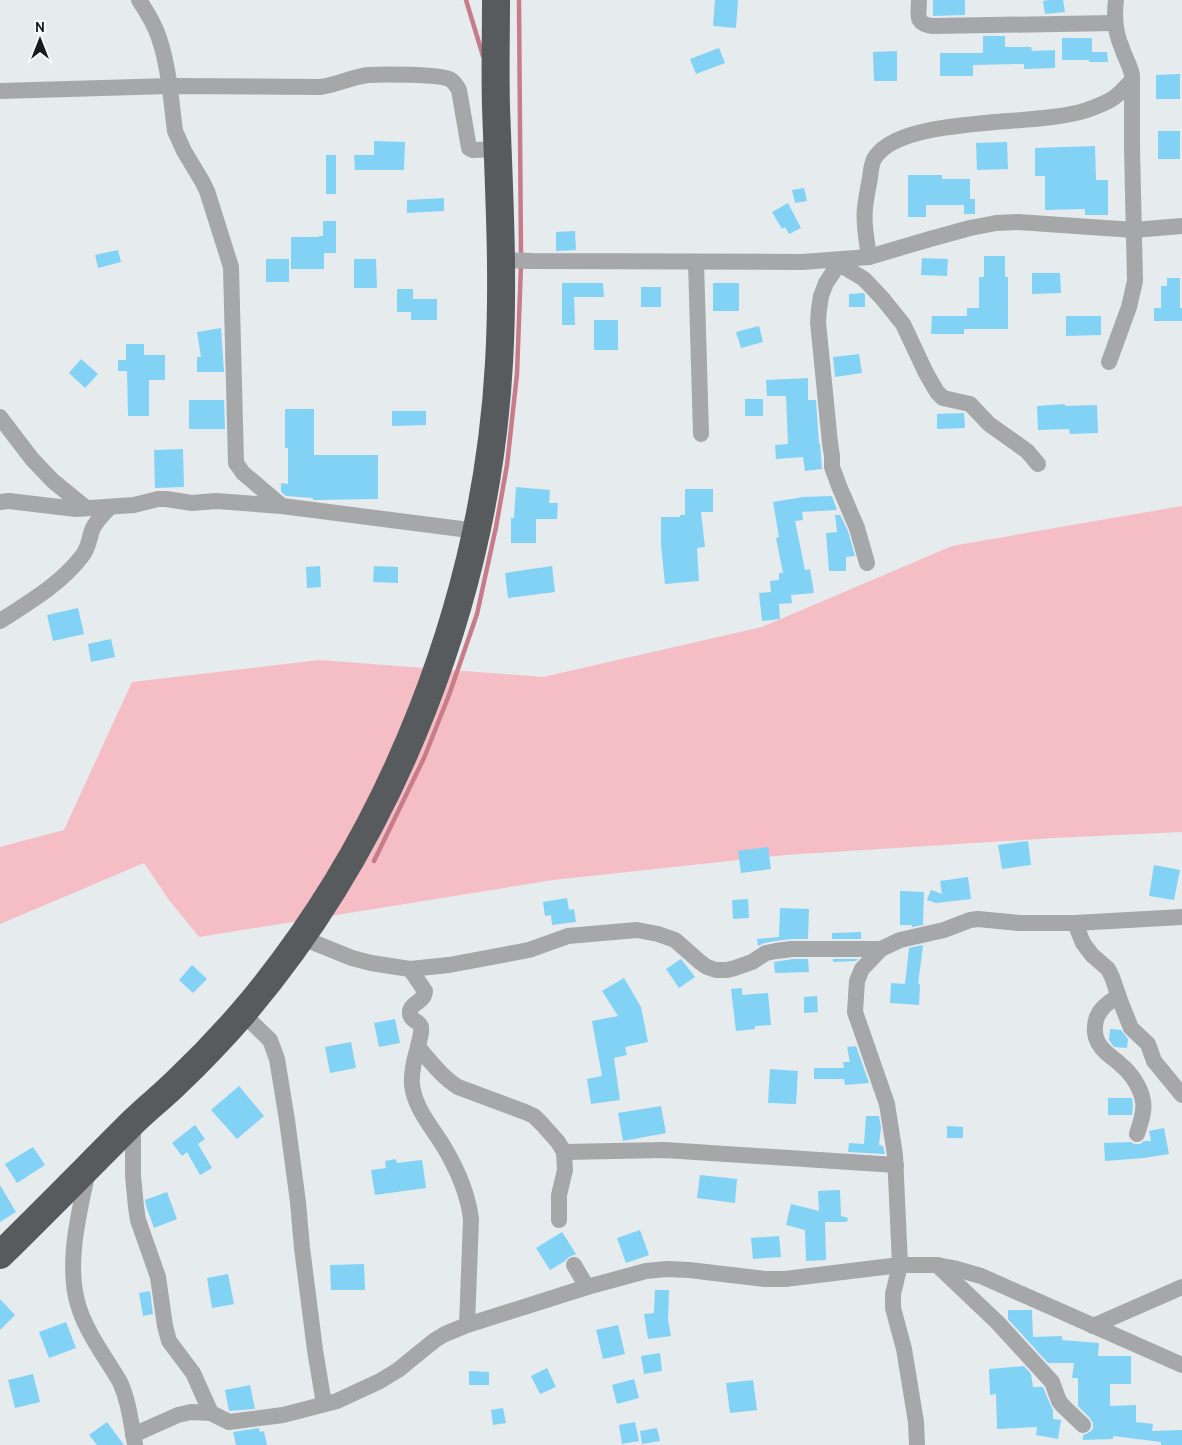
<svg xmlns="http://www.w3.org/2000/svg" width="1182" height="1445" font-family="Cabin,sans-serif">
<style>
.green{fill:#f5bdc4}
.lines{fill:none;stroke-linecap:round;stroke-linejoin:round}
.stream{stroke:#c77d88;stroke-width:4.5}
.building{fill:#82d2f6}
.street{stroke:#a5a7a8;stroke-width:16}
.highway{stroke:#575b5e;stroke-width:28}
</style>
<rect width="100%" height="100%" fill="#e6ebee"/>
<polygon class="green" points="1182,506 1182,832 1054,838 785,855 553,880 199,937 169,900 144,863 0,924 0,847 64,830 132,682 319,660 543,677 762,627 952,546"/>
<g class="lines">
<g class="stream">
<polyline points="466,0 483,56"/>
<polyline points="519,0 521,257"/>
<polyline points="374,861 424,758 449,695 477,614 496,527 507,465 517,374 521,265"/>
</g>
</g>
<g class="building">
<polygon points="715,0 738,0 736,28 713,26"/>
<polygon points="933,0 965,0 965,15 933,16"/>
<polygon points="1049,0 1063,0 1065,12 1045,14 1043,1"/>
<polygon points="983,36 1005,36 1005,47 1031,47 1032,51 1055,50 1055,68 1024,69 1024,64 973,65 973,76 940,76 940,53 983,53"/>
<polygon points="1062,38 1092,38 1092,52 1107,52 1108,62 1089,62 1089,60 1062,60"/>
<polygon points="719,48 725,63 696,74 690,59"/>
<polygon points="897,51 897,81 874,81 873,52"/>
<polygon points="1180,74 1180,99 1156,99 1156,75"/>
<rect x="1158" y="131" width="22" height="28"/>
<polygon points="374,141 405,142 404,170 355,170 354,155 374,155"/>
<polygon points="1007,142 1008,169 977,170 976,143"/>
<polygon points="1095,146 1096,180 1108,180 1108,215 1085,215 1085,209 1045,210 1045,176 1035,176 1035,148"/>
<rect x="326" y="155" width="10" height="39"/>
<polygon points="908,175 942,175 942,179 970,179 970,199 975,199 975,214 964,214 964,205 926,205 926,217 908,217"/>
<polygon points="804,188 807,201 795,203 792,190"/>
<polygon points="444,198 444,211 407,213 407,200"/>
<polygon points="788,203 801,228 789,234 785,227 782,229 772,212"/>
<polygon points="323,221 336,221 336,253 324,253 324,269 291,269 291,237 319,237 319,236 323,236"/>
<polygon points="575,231 576,250 556,251 556,232"/>
<polygon points="118,250 121,262 98,268 95,255"/>
<polygon points="984,256 1005,256 1005,277 1008,277 1008,329 964,329 964,334 931,334 932,316 967,316 967,308 979,308 979,277 984,277"/>
<polygon points="922,258 948,259 947,276 921,275"/>
<rect x="266" y="259" width="23" height="23"/>
<polygon points="354,259 376,259 377,288 354,288"/>
<polygon points="1032,273 1060,273 1061,293 1032,294"/>
<polygon points="1167,278 1180,278 1180,308 1182,308 1182,321 1154,321 1154,308 1161,308 1161,286 1167,286"/>
<polygon points="562,283 603,283 604,297 574,297 575,325 562,325"/>
<rect x="713" y="283" width="26" height="28"/>
<rect x="641" y="287" width="20" height="20"/>
<polygon points="397,289 413,289 413,299 437,299 437,320 411,320 411,312 397,312"/>
<polygon points="864,293 865,295 865,307 849,307 849,294"/>
<polygon points="1066,316 1101,316 1101,335 1066,336"/>
<rect x="594" y="320" width="24" height="30"/>
<polygon points="759,326 763,342 741,348 736,332"/>
<polygon points="221,328 224,372 197,372 197,357 201,357 197,332"/>
<polygon points="126,344 144,344 144,355 165,355 165,380 149,380 149,416 128,416 127,371 118,371 118,360 126,360"/>
<polygon points="859,354 862,373 835,377 833,357"/>
<polygon points="81,359 98,374 85,388 69,373"/>
<polygon points="808,378 808,400 816,400 819,444 820,444 822,469 805,471 803,457 776,459 775,445 788,444 786,396 767,396 766,380"/>
<rect x="745" y="399" width="18" height="17"/>
<polygon points="189,400 224,400 225,429 189,429"/>
<polygon points="1065,404 1065,406 1097,405 1098,433 1070,434 1069,429 1038,430 1037,406"/>
<polygon points="285,409 314,409 314,455 378,455 378,499 315,500 313,500 313,498 286,496 281,492 281,483 288,484 288,448 285,448"/>
<polygon points="392,411 426,411 426,425 392,426"/>
<polygon points="964,413 965,428 937,429 937,414"/>
<polygon points="183,449 184,487 155,488 154,450"/>
<polygon points="516,487 550,490 549,503 558,503 557,519 536,519 536,543 511,543 511,518 514,518"/>
<polygon points="685,489 713,489 713,512 701,512 705,547 697,548 699,581 665,584 661,545 661,517 680,517 680,515 685,515"/>
<polygon points="832,496 837,510 802,512 803,520 795,521 805,570 810,569 814,593 791,595 792,603 779,604 780,619 762,621 759,593 771,592 770,581 779,580 779,573 783,573 776,538 779,537 773,502 803,497"/>
<polygon points="835,515 840,515 848,531 855,556 846,557 846,571 829,571 826,533 837,532"/>
<polygon points="320,566 321,587 307,588 306,567"/>
<polygon points="374,566 398,567 398,583 373,582"/>
<polygon points="552,566 555,592 508,598 505,573"/>
<polygon points="78,608 84,634 53,641 47,615"/>
<polygon points="111,639 115,657 91,662 88,644"/>
<polygon points="1028,841 1031,865 1002,869 998,845"/>
<polygon points="768,847 771,869 741,873 738,851"/>
<polygon points="1154,865 1180,870 1174,900 1149,896"/>
<polygon points="968,877 971,899 936,903 927,900 931,890 942,894 940,881"/>
<polygon points="900,891 924,892 923,925 912,927 912,925 900,925"/>
<polygon points="567,898 569,910 574,909 576,922 552,925 551,915 545,916 543,902"/>
<polygon points="748,899 749,918 733,919 732,900"/>
<polygon points="780,908 809,909 808,939 791,939 775,941 764,943 758,946 757,939 779,937"/>
<polygon points="861,932 861,939 832,939 832,933"/>
<polygon points="922,945 923,946 918,984 920,984 919,1005 890,1003 891,983 905,984 909,948"/>
<polygon points="681,959 695,977 679,988 666,969"/>
<polygon points="793,959 808,959 809,972 775,973 774,962"/>
<polygon points="833,959 858,959 856,961 833,962"/>
<polygon points="192,965 207,979 193,993 179,980"/>
<polygon points="624,978 641,1007 648,1042 625,1047 627,1055 614,1058 620,1100 591,1104 587,1079 602,1076 592,1021 618,1016 602,991"/>
<polygon points="742,988 742,995 768,993 771,1025 755,1026 755,1029 736,1031 731,989"/>
<polygon points="817,996 818,1012 804,1013 804,997"/>
<polygon points="395,1019 400,1043 379,1047 374,1023"/>
<polygon points="1110,1029 1121,1030 1128,1039 1127,1048 1114,1047 1111,1043 1109,1040"/>
<polygon points="351,1042 356,1068 330,1073 325,1047"/>
<polygon points="856,1046 869,1083 845,1085 844,1079 814,1079 814,1068 844,1068 843,1062 850,1062 847,1047"/>
<polygon points="770,1069 798,1071 796,1104 768,1103"/>
<polygon points="239,1086 264,1116 237,1139 211,1110"/>
<polygon points="1108,1098 1132,1098 1133,1106 1132,1115 1108,1115"/>
<polygon points="661,1106 666,1133 623,1141 618,1113"/>
<polygon points="866,1116 879,1116 881,1127 879,1145 883,1146 885,1154 848,1152 849,1143 864,1144"/>
<polygon points="195,1125 205,1139 198,1144 212,1168 200,1175 187,1152 182,1156 172,1143"/>
<polygon points="947,1126 963,1127 963,1138 947,1138"/>
<polygon points="1164,1128 1169,1154 1144,1158 1105,1161 1104,1143 1131,1142 1134,1144 1140,1144 1144,1141 1151,1141 1149,1131"/>
<polygon points="33,1147 45,1165 17,1183 5,1164"/>
<polygon points="396,1159 397,1163 422,1160 426,1188 375,1195 371,1170 386,1168 385,1161"/>
<polygon points="700,1175 737,1179 735,1203 697,1198"/>
<polygon points="0,1185 16,1212 0,1222"/>
<polygon points="840,1190 841,1216 848,1218 847,1222 825,1222 826,1260 806,1261 805,1230 786,1225 791,1204 819,1211 818,1191"/>
<polygon points="167,1192 177,1219 154,1228 146,1206 145,1200"/>
<polygon points="640,1230 649,1255 626,1263 617,1238"/>
<polygon points="562,1232 576,1254 569,1257 565,1261 550,1270 536,1248"/>
<polygon points="779,1236 781,1257 753,1259 751,1238"/>
<polygon points="364,1264 365,1290 331,1290 330,1265"/>
<polygon points="228,1274 234,1304 212,1308 207,1278"/>
<polygon points="655,1290 669,1290 668,1320 671,1336 648,1339 644,1314 654,1313"/>
<polygon points="150,1291 153,1314 143,1316 139,1293"/>
<polygon points="0,1299 15,1315 0,1330"/>
<polygon points="1008,1310 1032,1310 1033,1337 1062,1336 1062,1340 1099,1343 1098,1356 1131,1356 1131,1384 1110,1384 1110,1406 1136,1405 1136,1422 1153,1424 1152,1431 1182,1430 1182,1445 1161,1445 1161,1442 1113,1436 1113,1439 1083,1440 1083,1435 1086,1434 1091,1431 1093,1428 1093,1423 1090,1418 1078,1406 1078,1378 1072,1378 1074,1363 1048,1363 1008,1319"/>
<polygon points="66,1322 76,1348 49,1358 39,1332"/>
<polygon points="618,1325 625,1354 603,1359 596,1330"/>
<polygon points="660,1353 662,1371 644,1374 641,1356"/>
<polygon points="1024,1366 1031,1374 1033,1387 1043,1387 1050,1404 1053,1410 1053,1419 1061,1420 1058,1439 1036,1435 1037,1427 997,1429 996,1394 990,1395 989,1369"/>
<polygon points="547,1368 556,1387 540,1394 531,1376"/>
<polygon points="469,1371 489,1372 489,1385 469,1385"/>
<polygon points="33,1374 40,1402 15,1408 8,1380"/>
<polygon points="634,1379 639,1398 617,1404 612,1385"/>
<polygon points="753,1380 757,1410 730,1413 726,1383"/>
<polygon points="250,1385 255,1409 229,1411 225,1390"/>
<polygon points="503,1408 506,1423 493,1425 491,1410"/>
<polygon points="107,1422 124,1445 97,1445 89,1435"/>
<polygon points="635,1422 639,1441 622,1444 619,1425"/>
<polygon points="259,1428 260,1432 264,1431 267,1445 236,1445 233,1432"/>
<polygon points="657,1428 660,1441 642,1444 640,1431"/>
</g>
<g class="lines">
<g class="street">
<path d="M139,0C147,12 155,25 159,38C169,67 171,100 175,131L184,151L202,181L207,191L231,267L236,463L243,473L282,506"/>
<path d="M919,0C919,15 914,24 933,26L1115,23"/>
<path d="M0,91L170,86L320,87C337,85 351,77 368,75C382,74 438,74 449,79C454,81 456,85 459,90L469,148L473,150L498,149"/>
<path d="M869,257C867,241 863,224 865,208C866,198 868,188 870,178C871,171 871,162 876,156C906,115 1037,127 1087,110C1095,107 1104,104 1112,99C1119,95 1125,87 1131,82"/>
<polyline points="842,259 826,283 821,296 819,309 818,322 830,443 832,456 832,467 839,486 857,528 867,563"/>
<polyline points="502,260 533,261 802,262 869,257 930,239 970,228 996,223 1018,222 1134,230 1182,226"/>
<polyline points="696,262 701,434"/>
<polyline points="839,264 864,279 882,298 903,324 926,373 937,392 943,398 970,404 989,424 1027,451 1038,464"/>
<path d="M1109,362L1129,307L1135,281L1132,148V75C1130,65 1125,58 1122,48C1115,33 1114,16 1116,0"/>
<polyline points="0,417 32,459 53,481 86,508"/>
<polyline points="0,502 9,501 76,509 134,505 158,499 166,499 192,503 216,501 282,506 477,531"/>
<path d="M0,621C28,603 62,583 82,556C89,548 89,537 93,528C97,520 104,513 110,507"/>
<polyline points="1075,923 1083,943 1092,955 1108,969 1112,977 1121,1003 1131,1028 1148,1044 1154,1061 1182,1095"/>
<polyline points="300,937 352,958 371,963 410,969 449,965 529,950 568,936 637,930 658,934 675,940 700,962 707,967 716,970 727,970 735,968 752,962 766,953 776,951 792,949 881,949"/>
<path d="M410,969L425,991C424,1003 410,1003 410,1012C409,1021 419,1020 421,1027C422,1033 419,1041 418,1047C430,1061 442,1077 458,1087L525,1112L534,1116L542,1124L558,1142L564,1152L565,1170L559,1195V1220"/>
<path d="M1118,996C1113,1000 1107,1003 1103,1008C1093,1018 1092,1036 1101,1047C1106,1054 1115,1059 1121,1065C1131,1073 1141,1088 1143,1101C1145,1112 1140,1124 1137,1134"/>
<polyline points="242,1013 270,1040 277,1059 287,1120 298,1202 302,1248 315,1350 324,1404"/>
<path d="M418,1047C414,1060 411,1072 412,1085C415,1109 432,1127 444,1147C457,1169 468,1194 471,1219L467,1325"/>
<polyline points="133,1123 133,1176 136,1207 138,1220 158,1277 165,1326 169,1341 193,1373 211,1413"/>
<polyline points="564,1152 665,1150 896,1165"/>
<path d="M88,1171C79,1213 65,1266 79,1308C88,1335 106,1358 120,1382C129,1402 131,1423 135,1444"/>
<polyline points="574,1265 587,1287"/>
<polyline points="937,1265 997,1322 1052,1382 1059,1401 1063,1406 1083,1425"/>
<polyline points="1093,1326 1182,1287"/>
<polyline points="133,1435 178,1415 191,1412 211,1413 229,1422 283,1415 337,1401 380,1381 398,1370 435,1340 445,1334 467,1325 587,1287 646,1271 667,1269 689,1270 765,1279 785,1279 900,1265 937,1265 953,1268 981,1276 1182,1365"/>
<polyline points="917,1445 916,1422 904,1349 893,1308 893,1294 900,1265 895,1155 887,1104 855,1012 857,981 862,969 881,949 900,940 944,930 970,920 978,919 1019,923 1075,923 1182,917"/>
</g>
<path class="highway" d="M0,1255C44,1212 87,1168 131,1124C146,1109 163,1096 178,1081C200,1060 222,1037 242,1014C394,836 486,596 499,363C504,277 499,192 496,107C495,71 496,36 496,0"/>
</g>
<g transform="translate(40 40)" stroke="#f3f9fb" stroke-width="4" paint-order="stroke">
<path d="M0-4L9 19L0 12L-9 19Z" fill="#17191a"/>
<text y="-8" font-size="14" font-weight="bold" text-anchor="middle" fill="#17191a">N</text>
</g>
</svg>
